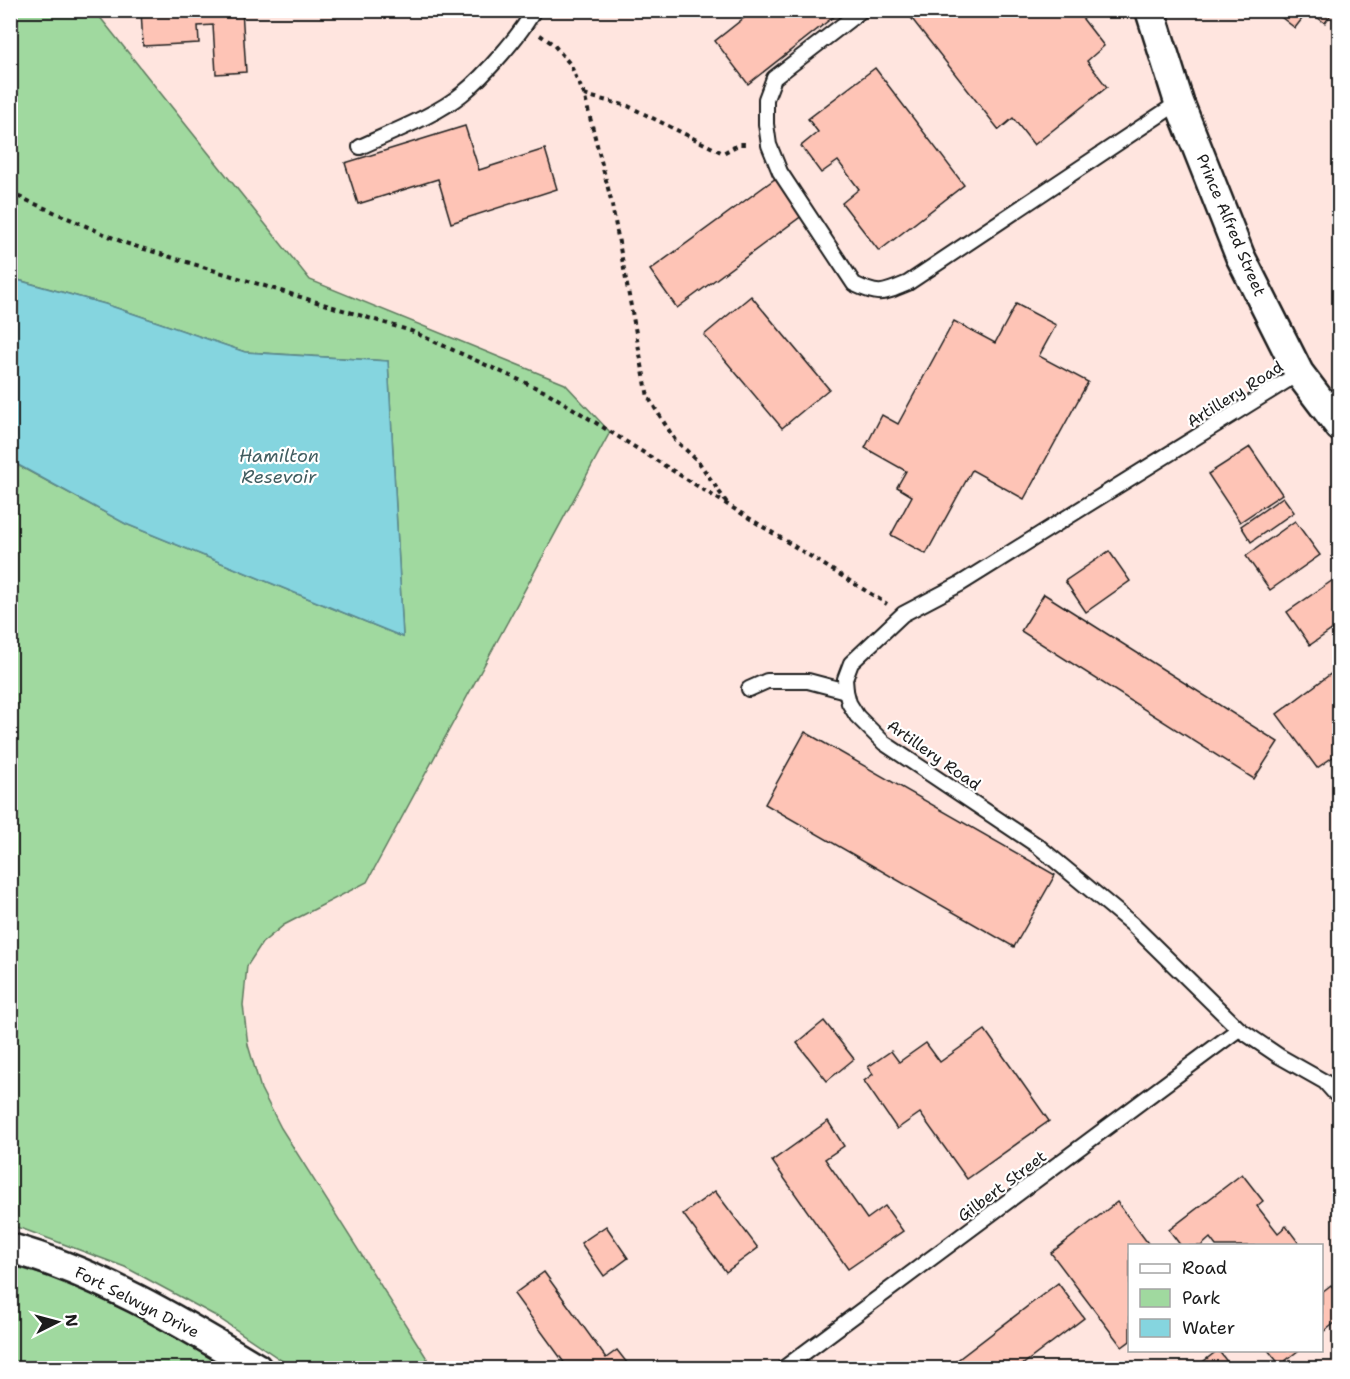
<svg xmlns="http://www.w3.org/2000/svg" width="1350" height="1379" font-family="'Shantell Sans',sans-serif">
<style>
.built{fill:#ffe5df;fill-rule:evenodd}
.green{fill:#a0d99f;stroke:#5e7a5e;stroke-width:1.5}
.water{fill:#85d5df;stroke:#5b8b91;stroke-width:1.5}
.building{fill:#fec4b6;stroke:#1c1c1c;stroke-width:1.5}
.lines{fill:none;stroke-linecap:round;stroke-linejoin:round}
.lane-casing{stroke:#1c1c1c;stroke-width:18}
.street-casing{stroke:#1c1c1c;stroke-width:33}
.path{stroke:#1c1c1c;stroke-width:4;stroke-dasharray:4.5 4.5;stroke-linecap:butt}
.lane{stroke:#fff;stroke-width:14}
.street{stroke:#fff;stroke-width:28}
.labels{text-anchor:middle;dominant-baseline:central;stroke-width:4.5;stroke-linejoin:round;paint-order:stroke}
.street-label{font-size:16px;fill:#1c1c1c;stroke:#fff}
.water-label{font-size:18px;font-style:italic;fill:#415d60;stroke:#fff}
</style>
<rect width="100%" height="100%" fill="#fff3f0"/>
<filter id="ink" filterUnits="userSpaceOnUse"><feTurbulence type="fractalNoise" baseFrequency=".0167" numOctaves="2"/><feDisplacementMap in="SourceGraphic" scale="12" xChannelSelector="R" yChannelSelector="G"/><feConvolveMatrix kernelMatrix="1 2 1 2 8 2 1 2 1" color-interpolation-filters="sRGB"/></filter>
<g filter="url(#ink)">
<path class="built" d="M95,11H1339V1368H433L281,1128L261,1089L248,1045L243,1005L247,966L262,943L284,925L367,881L565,384L309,280ZM1130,1246H1322V1350H1130Z"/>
<g class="green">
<polygon points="11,10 95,11 310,280 565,384 610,432 367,882 284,925 262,943 247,966 243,1005 248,1045 261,1089 281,1128 433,1368 293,1368 214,1315 125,1267 23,1229 11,1226 10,461 126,524 403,637 388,361 245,352 105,304 11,278"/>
<polygon points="10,1265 63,1281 156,1325 230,1368 11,1368"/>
</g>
<polygon class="water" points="10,278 105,304 245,352 388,361 403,637 126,524 11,461"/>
<g class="building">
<polygon points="141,10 242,10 246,72 216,74 213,25 198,26 199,43 143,46"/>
<polygon points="754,10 842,10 748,84 715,41"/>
<polygon points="905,10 1076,10 1104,46 1087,61 1107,87 1034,145 1013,118 999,130"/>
<polygon points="1272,10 1334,10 1325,23 1308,11 1295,28"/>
<polygon points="875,68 964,185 879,251 842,203 859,189 838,161 821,173 801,146 818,132 808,119"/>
<polygon points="465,126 479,170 545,149 557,189 451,223 438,179 358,204 345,163"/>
<polygon points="776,178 803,215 677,308 650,270"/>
<polygon points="751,296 829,389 782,428 704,335"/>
<polygon points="1016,304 1056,325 1039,356 1088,382 1024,499 972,470 926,554 891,535 912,496 897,487 906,471 865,448 882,415 898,424 954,321 995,343"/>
<polygon points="1250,447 1282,494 1240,522 1208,474"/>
<polygon points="1283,497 1294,512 1251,542 1241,526"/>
<polygon points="1295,521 1320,555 1270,590 1246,556"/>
<polygon points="1109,551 1130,581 1086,612 1065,581"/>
<polygon points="1336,578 1340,584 1340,624 1310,645 1287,612"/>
<polygon points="1044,594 1278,742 1254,779 1021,631"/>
<polygon points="1340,667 1340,752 1317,768 1277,714"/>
<polygon points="805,732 1055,875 1014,947 765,804"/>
<polygon points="824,1021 854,1059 827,1081 797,1043"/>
<polygon points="985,1030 1049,1121 967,1179 920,1113 897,1129 864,1081 873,1074 868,1067 891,1051 899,1062 926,1043 940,1062"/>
<polygon points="828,1121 844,1146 825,1159 867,1219 885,1206 903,1231 848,1269 772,1161"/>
<polygon points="1242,1174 1263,1201 1257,1206 1278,1233 1286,1226 1301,1246 1216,1246 1210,1238 1201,1246 1181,1246 1169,1230"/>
<polygon points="715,1191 758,1248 726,1272 683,1214"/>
<polygon points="1117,1202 1150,1246 1130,1246 1130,1341 1122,1347 1051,1253"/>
<polygon points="606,1226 628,1258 604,1276 581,1243"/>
<polygon points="544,1272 606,1358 617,1350 631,1368 568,1368 514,1294"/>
<polygon points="1058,1283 1084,1318 1018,1368 947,1368"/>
<polygon points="1331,1285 1340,1296 1340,1319 1322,1333 1322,1292"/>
<polygon points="1218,1350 1232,1368 1195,1368"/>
<polygon points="1268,1350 1299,1350 1280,1365"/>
</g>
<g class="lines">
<defs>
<g id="lane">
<path d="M862,10L774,78L766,99V124L769,145L780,172L854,284C879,296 882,294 908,283L1179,102"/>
<path d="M360,147C392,132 435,116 462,94C484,76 520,36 534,10"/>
<polyline points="1299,373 960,584 903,614 851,663 845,679 846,691 849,703 857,716 884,743 1038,846 1132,924 1239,1029 1279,1056 1325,1082 1340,1099"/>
<polyline points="749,689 767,681 808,681 846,691"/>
<polyline points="784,1368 1239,1029"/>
</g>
<g id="street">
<polyline points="1150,10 1179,102 1240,256 1299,373 1340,427"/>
<path d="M10,1248C100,1273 179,1321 257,1368"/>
</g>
</defs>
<use href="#lane" class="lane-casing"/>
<use href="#street" class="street-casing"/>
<g class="path">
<polyline points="540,35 553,44 570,64 584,94 611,200 648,397 675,440 698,461 727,503"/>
<polyline points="584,95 628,106 723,153 740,144 749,144"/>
<polyline points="10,193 125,243 411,331 548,393 887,604"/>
</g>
<use href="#lane" class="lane"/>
<use href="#street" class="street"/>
</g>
</g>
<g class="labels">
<g class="street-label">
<text transform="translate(1231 225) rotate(67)">Prince Alfred Street</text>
<text transform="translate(1235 394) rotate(-32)">Artillery Road</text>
<text transform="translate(934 755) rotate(35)">Artillery Road</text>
<text transform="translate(1002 1186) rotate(-37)">Gilbert Street</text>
<text transform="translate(137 1302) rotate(27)">Fort Selwyn Drive</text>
</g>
<g class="water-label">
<text x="279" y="456">Hamilton<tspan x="279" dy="21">Resevoir</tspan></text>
</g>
</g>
<rect width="1350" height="1379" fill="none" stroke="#fff" stroke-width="36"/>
<rect x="18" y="18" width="1314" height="1343" fill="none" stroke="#1c1c1c" stroke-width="2" filter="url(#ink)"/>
<rect x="1128" y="1244" width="195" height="108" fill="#ffffff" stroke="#a4a4a4" stroke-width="1.5"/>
<rect x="1140" y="1264" width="30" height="9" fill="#ffffff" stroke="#a4a4a4" stroke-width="1.5"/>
<text x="1182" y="1274" font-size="18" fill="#1c1c1c">Road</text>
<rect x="1140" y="1289" width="30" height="18" fill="#a0d99f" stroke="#a4a4a4" stroke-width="1.5"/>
<text x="1182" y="1304" font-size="18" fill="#1c1c1c">Park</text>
<rect x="1140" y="1319" width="30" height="18" fill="#85d5df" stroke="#a4a4a4" stroke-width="1.5"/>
<text x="1182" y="1334" font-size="18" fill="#1c1c1c">Water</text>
<g transform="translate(57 1322) rotate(84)" stroke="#ffffff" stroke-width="4.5" paint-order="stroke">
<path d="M0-4.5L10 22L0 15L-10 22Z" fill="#1c1c1c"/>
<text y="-9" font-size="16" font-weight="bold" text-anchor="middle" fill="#1c1c1c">N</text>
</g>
</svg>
